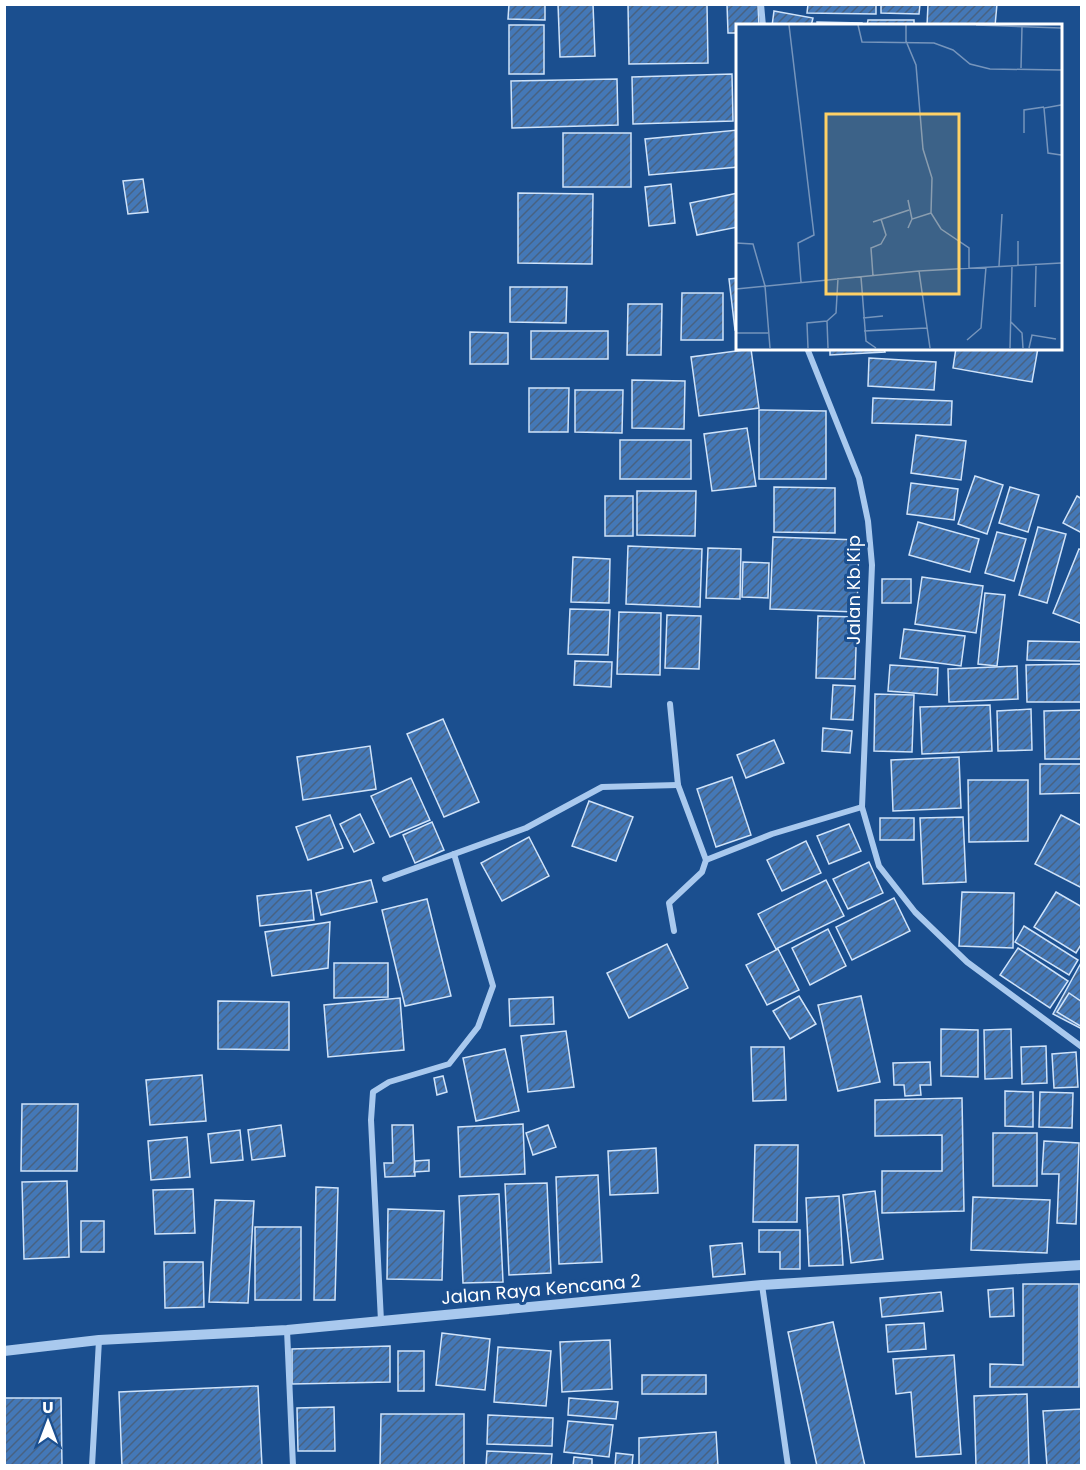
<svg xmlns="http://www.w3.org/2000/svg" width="1086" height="1470" font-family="Poppins,sans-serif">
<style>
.building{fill:url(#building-hatch);stroke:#cfe3fa;stroke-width:1.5}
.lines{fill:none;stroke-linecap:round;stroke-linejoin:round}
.minor{stroke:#a9c9ee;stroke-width:6}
.tertiary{stroke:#a9c9ee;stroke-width:10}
.labels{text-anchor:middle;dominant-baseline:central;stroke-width:6;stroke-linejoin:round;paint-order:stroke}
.street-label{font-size:18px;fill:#fff;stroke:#1b4f8f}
.inset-road{fill:none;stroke:#7695bc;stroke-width:1.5}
.view{fill:#ffd166;fill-opacity:0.15;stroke:#ffd166;stroke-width:3}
.inset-edge{fill:none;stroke:#fff;stroke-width:3}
</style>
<defs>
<pattern id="building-hatch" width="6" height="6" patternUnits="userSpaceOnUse" patternTransform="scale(1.5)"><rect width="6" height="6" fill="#4478b7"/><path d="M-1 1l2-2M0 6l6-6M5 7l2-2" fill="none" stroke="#486282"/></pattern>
</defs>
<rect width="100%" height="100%" fill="#1b4f8f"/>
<g class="building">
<polygon points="509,4 545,4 545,20 508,19"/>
<polygon points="558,4 593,4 595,56 560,57"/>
<polygon points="628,4 707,4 708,63 629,64"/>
<polygon points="727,4 758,4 759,26 738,26 738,33 728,33"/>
<polygon points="808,4 876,4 876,14 807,13"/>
<polygon points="881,4 920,4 919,14 881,13"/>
<polygon points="928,4 997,4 995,26 927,26"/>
<polygon points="774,11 813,18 811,26 772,26"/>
<polygon points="868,20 914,20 914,26 867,26"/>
<polygon points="817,22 862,23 862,26 817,26"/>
<rect x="509" y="25" width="35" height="49"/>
<polygon points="732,74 733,121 633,124 632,77"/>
<polygon points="617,79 618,125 512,128 511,81"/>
<polygon points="738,130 738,167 649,175 645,139"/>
<rect x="563" y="133" width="68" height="54"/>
<polygon points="143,179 148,212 128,214 123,181"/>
<polygon points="671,184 675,223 649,226 645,187"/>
<polygon points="518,193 593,194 592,264 518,263"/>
<polygon points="738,193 738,227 697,235 690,203"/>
<polygon points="738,278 738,330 735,330 729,279"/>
<polygon points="510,287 567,287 566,323 510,322"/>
<polygon points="682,293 723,293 723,340 681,340"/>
<polygon points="628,304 662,304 661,355 627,355"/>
<rect x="531" y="331" width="77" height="28"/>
<polygon points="470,332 508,333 508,364 470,364"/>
<polygon points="830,348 884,348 885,352 830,355"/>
<polygon points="956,348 1038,348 1032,382 953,368"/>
<polygon points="751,349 759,408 699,416 691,357"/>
<polygon points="869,358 936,362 934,390 868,386"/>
<polygon points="632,380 685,381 684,429 632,428"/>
<polygon points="529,388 569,388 568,432 529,432"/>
<polygon points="575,390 623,390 622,433 575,432"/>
<polygon points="873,398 952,401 951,425 872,423"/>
<polygon points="759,410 826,411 826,479 759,479"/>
<polygon points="747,428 756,486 712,491 704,434"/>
<polygon points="916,435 966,441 961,480 911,473"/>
<rect x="620" y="440" width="71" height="39"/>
<polygon points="975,476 1003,485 987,534 958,524"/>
<polygon points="911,483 958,489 954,520 907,514"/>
<polygon points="774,487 835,488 835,533 774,532"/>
<polygon points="1010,487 1039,495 1028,532 999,523"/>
<polygon points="637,491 696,491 695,536 637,535"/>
<rect x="605" y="496" width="28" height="40"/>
<polygon points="1077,496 1082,499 1082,533 1063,523"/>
<polygon points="918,522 979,539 970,572 909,555"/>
<polygon points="1038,527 1066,534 1047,603 1019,595"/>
<polygon points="997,532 1026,539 1014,581 985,573"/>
<polygon points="773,537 859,540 857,612 770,609"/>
<polygon points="628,546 702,549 700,607 626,604"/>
<polygon points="708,548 741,549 740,599 706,598"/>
<polygon points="1079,549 1082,550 1082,624 1053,613"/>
<polygon points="573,557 610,559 609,603 571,602"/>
<polygon points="743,562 769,563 768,598 742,597"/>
<polygon points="922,577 983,586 976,633 915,624"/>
<rect x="882" y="579" width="29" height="24"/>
<polygon points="985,593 1005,595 997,666 978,664"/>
<polygon points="570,609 610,610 608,655 568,654"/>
<polygon points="619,612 661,613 660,675 617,674"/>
<polygon points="667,615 701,616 699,669 665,668"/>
<polygon points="818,616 857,617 855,679 816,678"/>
<polygon points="904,629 965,636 961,666 900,658"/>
<polygon points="1028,641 1082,642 1082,661 1027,660"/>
<polygon points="575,661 612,662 611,687 574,685"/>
<polygon points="1082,664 1082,702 1027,702 1026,665"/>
<polygon points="890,665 938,668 937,695 888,691"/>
<polygon points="1017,666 1018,699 949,702 948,669"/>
<polygon points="833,685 855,686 853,720 831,719"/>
<polygon points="875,694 914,695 912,752 874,751"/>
<polygon points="990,705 992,751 922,754 920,707"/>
<polygon points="1031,709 1032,750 998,751 997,711"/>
<polygon points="1082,710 1082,759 1045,759 1044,711"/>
<polygon points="443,719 479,802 444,817 407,734"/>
<polygon points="823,728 852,731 850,753 822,751"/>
<polygon points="774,740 784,763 746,778 737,755"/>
<polygon points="370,746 376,789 303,800 297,757"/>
<polygon points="959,757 961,808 893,811 891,760"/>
<polygon points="1040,764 1082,764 1082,793 1040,794"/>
<polygon points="732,777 751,835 716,847 697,789"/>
<polygon points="411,778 430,820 390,837 371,796"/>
<polygon points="968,780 1028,780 1028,841 969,842"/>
<polygon points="589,801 633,817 616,861 572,846"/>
<polygon points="360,814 374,843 354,852 340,824"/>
<polygon points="330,815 343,848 308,860 296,827"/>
<polygon points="1061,815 1082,826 1082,888 1035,864"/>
<polygon points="963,817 966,882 923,884 920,818"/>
<rect x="880" y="818" width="34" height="22"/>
<polygon points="432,822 444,850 415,863 403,835"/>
<polygon points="849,824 861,851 829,864 817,836"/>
<polygon points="529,837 549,876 502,901 481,863"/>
<polygon points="806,841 821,873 782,891 767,860"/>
<polygon points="869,862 883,893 848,909 833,879"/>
<polygon points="371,880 377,902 321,915 316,893"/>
<polygon points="826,880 844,916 776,949 758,914"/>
<polygon points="311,890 314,920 260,926 257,896"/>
<polygon points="962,892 1014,893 1013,948 959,946"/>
<polygon points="1056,892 1082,907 1082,943 1076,953 1034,927"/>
<polygon points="894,898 910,931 852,960 836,927"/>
<polygon points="427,899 451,996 405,1006 382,910"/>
<polygon points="330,922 328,968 272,976 265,932"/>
<polygon points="1024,926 1078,960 1069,975 1015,942"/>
<polygon points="828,929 846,966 810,985 792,948"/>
<polygon points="667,944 688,988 629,1018 607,973"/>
<polygon points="1018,948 1068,981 1050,1008 1000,975"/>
<polygon points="778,949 799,990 767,1005 746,965"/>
<polygon points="1082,961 1082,1029 1053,1014"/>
<polygon points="334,963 388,963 388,997 334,998"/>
<polygon points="1069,993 1082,1002 1082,1027 1057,1012"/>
<polygon points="799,996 816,1024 790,1039 773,1011"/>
<polygon points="861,996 880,1082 838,1091 818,1005"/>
<polygon points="553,997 554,1024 510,1026 509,999"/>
<polygon points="400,998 404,1050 328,1057 324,1005"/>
<polygon points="218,1001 289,1002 289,1050 218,1049"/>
<polygon points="941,1029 978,1030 978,1077 941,1076"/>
<polygon points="1011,1029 1012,1078 985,1079 984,1030"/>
<polygon points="566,1031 574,1087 528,1092 521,1036"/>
<polygon points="1046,1046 1047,1083 1022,1084 1021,1047"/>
<polygon points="751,1047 784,1047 786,1100 753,1101"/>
<polygon points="505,1049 519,1111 476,1121 463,1058"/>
<polygon points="1076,1052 1078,1087 1054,1088 1052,1054"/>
<polygon points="930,1062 931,1085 920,1085 921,1095 905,1096 904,1085 894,1085 893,1063"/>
<polygon points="202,1075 206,1121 150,1125 146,1080"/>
<polygon points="443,1076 447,1092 437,1095 434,1078"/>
<polygon points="1005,1091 1033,1092 1033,1127 1005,1126"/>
<polygon points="1040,1092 1073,1093 1072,1128 1039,1127"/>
<polygon points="962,1098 964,1211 882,1213 882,1171 942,1171 942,1135 875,1136 875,1100"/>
<polygon points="22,1104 78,1104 77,1171 21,1171"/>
<polygon points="523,1124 525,1174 460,1177 458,1127"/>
<polygon points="281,1125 285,1156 252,1160 248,1130"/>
<polygon points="392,1125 413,1125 415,1176 385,1177 384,1163 393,1163"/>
<polygon points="548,1125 556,1147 533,1155 526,1133"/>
<polygon points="240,1130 243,1160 211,1163 208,1134"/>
<rect x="993" y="1133" width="44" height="53"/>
<polygon points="187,1137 190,1177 151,1180 148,1141"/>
<polygon points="1044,1141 1079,1143 1076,1224 1057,1223 1059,1174 1042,1174"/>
<polygon points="755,1145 798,1145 797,1222 753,1222"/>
<polygon points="656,1148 658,1193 610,1195 608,1151"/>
<polygon points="429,1160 429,1171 414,1172 415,1161"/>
<polygon points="598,1175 602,1262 559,1264 556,1177"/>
<polygon points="67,1181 69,1257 24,1259 22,1182"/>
<polygon points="547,1183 551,1273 509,1275 505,1184"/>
<polygon points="316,1187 338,1188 335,1300 314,1300"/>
<polygon points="193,1189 195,1233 155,1234 153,1190"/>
<polygon points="875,1191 883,1259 851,1263 843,1195"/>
<polygon points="499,1194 503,1282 463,1283 459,1196"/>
<polygon points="839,1196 843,1265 809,1266 806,1198"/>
<polygon points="973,1197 1050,1200 1047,1253 971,1250"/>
<polygon points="215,1200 254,1201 248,1303 209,1302"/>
<polygon points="388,1209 444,1211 442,1280 387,1279"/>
<rect x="81" y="1221" width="23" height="31"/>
<rect x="255" y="1227" width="46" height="73"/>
<polygon points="759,1230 800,1230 800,1269 780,1269 780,1252 759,1252"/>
<polygon points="742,1243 745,1274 713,1277 710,1246"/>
<polygon points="164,1262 203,1262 204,1307 165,1308"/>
<polygon points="1023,1284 1079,1284 1079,1387 990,1387 990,1364 1023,1365"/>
<polygon points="1013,1288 1014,1316 990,1317 988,1290"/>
<polygon points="941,1292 943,1311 882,1317 880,1298"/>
<polygon points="833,1322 865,1466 817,1466 788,1332"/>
<polygon points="924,1323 926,1349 888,1352 886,1325"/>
<polygon points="442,1333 490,1339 485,1390 436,1385"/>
<polygon points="610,1340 612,1389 562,1392 560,1342"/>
<polygon points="390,1346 390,1382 292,1384 292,1349"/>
<polygon points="498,1347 551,1351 546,1406 494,1402"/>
<rect x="398" y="1351" width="26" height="40"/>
<polygon points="954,1355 961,1454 916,1457 911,1392 896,1394 893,1359"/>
<rect x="642" y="1375" width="64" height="19"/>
<polygon points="258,1386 262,1466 122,1466 119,1392"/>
<polygon points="1027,1394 1029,1466 976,1466 974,1396"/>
<polygon points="4,1398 61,1398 62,1466 4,1466"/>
<polygon points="569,1398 618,1402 616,1419 568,1415"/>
<polygon points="334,1407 335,1451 298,1451 297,1408"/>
<polygon points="1082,1409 1082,1466 1047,1466 1043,1411"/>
<polygon points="381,1414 464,1414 464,1466 380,1466"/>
<polygon points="488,1415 553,1418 552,1446 487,1444"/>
<polygon points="568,1421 613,1425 609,1457 564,1452"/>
<polygon points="716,1432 718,1466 639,1466 639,1438"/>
<polygon points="487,1451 552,1454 551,1466 486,1466"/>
<polygon points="616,1453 633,1455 632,1466 615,1466"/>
<polygon points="574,1457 592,1459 592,1466 573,1466"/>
</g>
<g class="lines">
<g class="minor">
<polyline points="761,4 763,26"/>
<polyline points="807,348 859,478 868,521 872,565 862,807 879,866 915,912 967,962 1082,1047"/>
<polyline points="670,704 678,785 706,860 702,872 669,903 674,931"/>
<polyline points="706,860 772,834 862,807"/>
<polyline points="385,879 526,828 602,787 678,785"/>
<polyline points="762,1285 788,1466"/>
<polyline points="381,1321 371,1120 373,1092 389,1082 449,1064 478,1027 493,986 454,854"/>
<polyline points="287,1330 293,1466"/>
<polyline points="92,1466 99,1340"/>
</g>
<polyline class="tertiary" points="4,1351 99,1340 287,1330 762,1285 1082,1265"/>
</g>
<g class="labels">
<g class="street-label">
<text transform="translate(853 590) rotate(-90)">Jalan Kb Kip</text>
<text transform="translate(541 1289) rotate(-5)">Jalan Raya Kencana 2</text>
</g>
</g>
<g transform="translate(736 24)">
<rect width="326" height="326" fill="#1b4f8f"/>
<path class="inset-road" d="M53,1L78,211L62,219L65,258M122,1L126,18L198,19L217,26L234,40L254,45L325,46M170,1V17L180,41L187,125L196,154L195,189L205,205L233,224V244M240,1L325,4M285,44L286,3M325,81L308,84L312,129L325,131M288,109V86L308,83M172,176L176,195M137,198L173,186M172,204L176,195L195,189M0,219L17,220L29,262L34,324M263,242L266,190M282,242V217M183,247L194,324M137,252L135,224L145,220L150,211L145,195M125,253L130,317L140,324M0,265L183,247L325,239M299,283L300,242M127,294L147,292M275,298L286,309L287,324M128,307L191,304M0,309H32M231,316L245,304L250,243M72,324L71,299L91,297M92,324L91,297L100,289L102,254M274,324L276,242M293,324L296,311L320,315"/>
<path class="view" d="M90,90H223V270H90Z"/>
<rect width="326" height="326" class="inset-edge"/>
</g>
<rect width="1086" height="1470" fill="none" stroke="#ffffff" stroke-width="12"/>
<g transform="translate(48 1422)" stroke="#1b4f8f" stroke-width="4.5" paint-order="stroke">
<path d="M0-4.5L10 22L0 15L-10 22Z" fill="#ffffff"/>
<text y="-9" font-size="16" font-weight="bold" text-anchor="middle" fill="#ffffff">U</text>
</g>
</svg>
